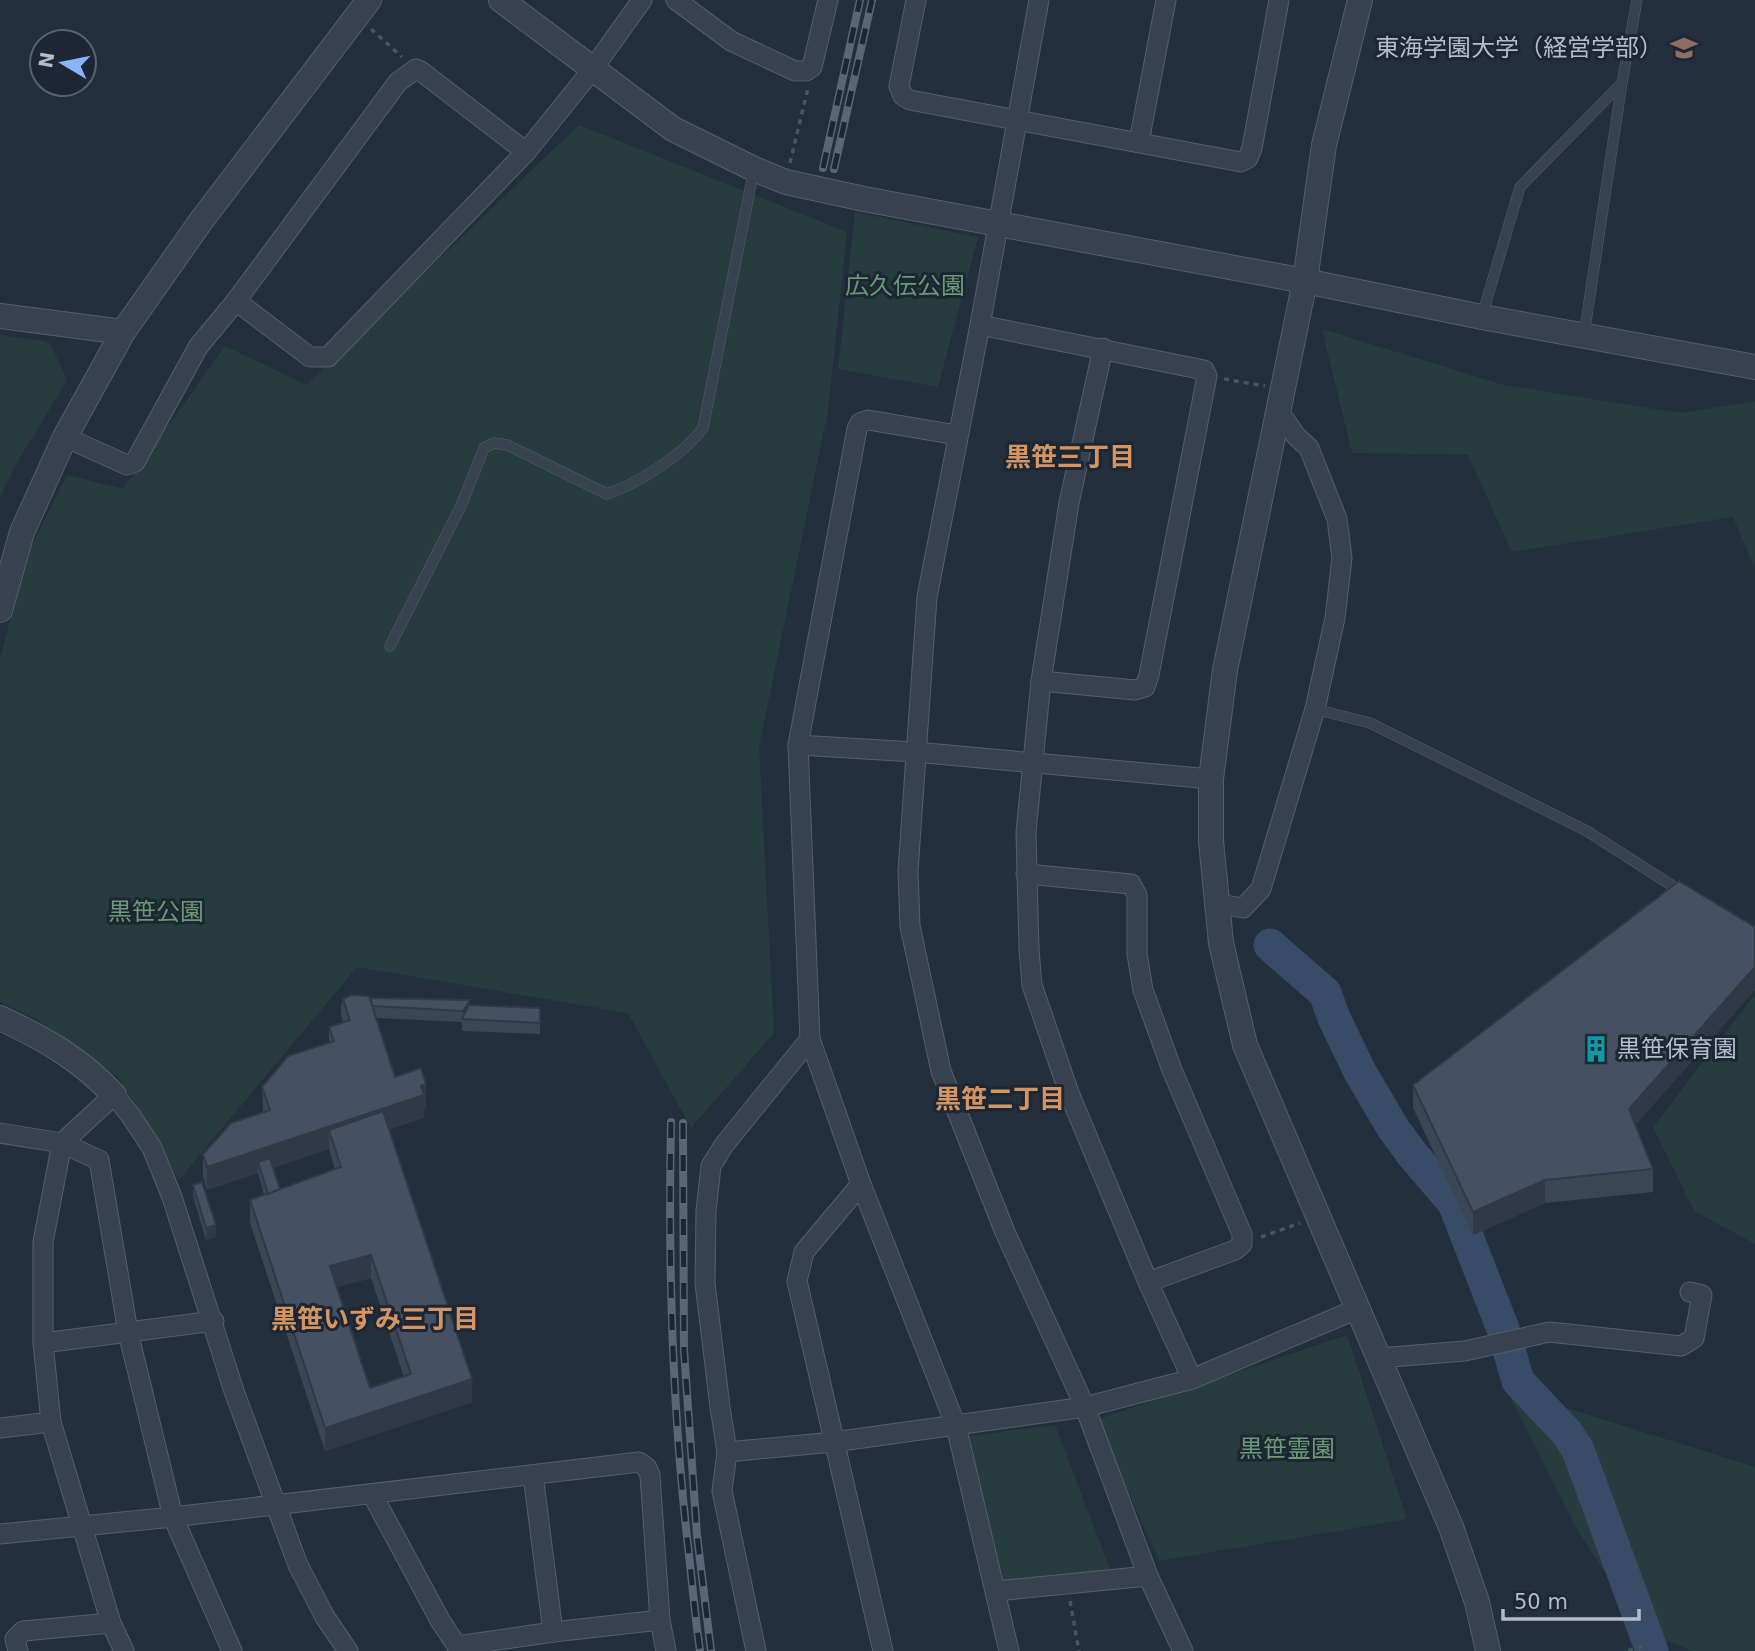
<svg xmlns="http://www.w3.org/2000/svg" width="1755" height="1651" font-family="'DejaVu Sans','Noto Sans JP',sans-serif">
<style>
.green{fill:#263c3f}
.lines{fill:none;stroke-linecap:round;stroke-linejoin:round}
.river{stroke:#394c67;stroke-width:33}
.service-casing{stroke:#565f6c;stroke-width:11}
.minor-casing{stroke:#565f6c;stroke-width:21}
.tertiary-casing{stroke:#565f6c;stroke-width:26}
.path{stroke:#44595c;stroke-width:3.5;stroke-dasharray:5 5;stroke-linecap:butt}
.service{stroke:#38414e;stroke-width:10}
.minor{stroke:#38414e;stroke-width:19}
.tertiary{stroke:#38414e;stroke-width:24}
.rail-casing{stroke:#5a6575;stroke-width:8}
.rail{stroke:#1d2633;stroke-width:5;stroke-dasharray:16;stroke-linecap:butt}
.wall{fill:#3b4654;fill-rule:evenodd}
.shaded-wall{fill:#303945}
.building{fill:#455162;stroke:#303945;stroke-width:2;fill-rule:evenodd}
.labels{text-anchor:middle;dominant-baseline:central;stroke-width:6;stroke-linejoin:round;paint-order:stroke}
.poi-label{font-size:24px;fill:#b4bcc9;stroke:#1d2633;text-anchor:end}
.park-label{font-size:24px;fill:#6b9a76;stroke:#1d2633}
.neighbourhood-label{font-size:26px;font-weight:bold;fill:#d59563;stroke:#1d2633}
</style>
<rect width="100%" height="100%" fill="#242f3e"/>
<g class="green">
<polygon points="579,125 847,232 828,411 759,747 774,1033 691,1128 628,1013 357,967 179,1180 118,1077 38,1020 0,1002 0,659 27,555 67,475 123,489 225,346 307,385"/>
<polygon points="855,212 978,237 938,387 838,369"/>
<polygon points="1322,329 1504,385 1681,413 1755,401 1755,569 1733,517 1512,552 1468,455 1352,453"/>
<polygon points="0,335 44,341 51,345 67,380 18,461 0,497"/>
<polygon points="1755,994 1755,1244 1694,1211 1653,1127"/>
<polygon points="1347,1335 1407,1519 1159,1561 1096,1420"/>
<polygon points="1506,1389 1755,1467 1755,1651 1693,1651 1645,1633 1579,1533"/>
<polygon points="1055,1425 1110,1569 996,1591 952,1438"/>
</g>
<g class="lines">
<polyline class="river" points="1270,945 1325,993 1334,1018 1360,1072 1393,1128 1412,1154 1454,1203 1503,1329 1518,1381 1567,1433 1578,1450 1652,1651"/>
<defs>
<g id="service">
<polyline points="1482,316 1520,187 1621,84"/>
<polyline points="1584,335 1622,83 1637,0"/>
<path d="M390,646L461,506L484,448L494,443L507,445L607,494C639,483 683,455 703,428L754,169"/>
<polyline points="1315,709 1370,723 1587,831 1682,892"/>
</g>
<g id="minor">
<polyline points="676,0 731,41 795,71 806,71 812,67 828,0"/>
<polyline points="916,0 899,86 903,96 910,100 1241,162 1248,158 1252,148 1279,0"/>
<polyline points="1039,0 980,325 927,597 908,871 910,926 941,1071 1005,1232 1085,1407 1148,1576 1183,1651"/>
<polyline points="1139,142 1166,0"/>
<polyline points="236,301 310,357 328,357 526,152 592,70 642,0"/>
<polyline points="980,325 1204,370 1207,376 1149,675 1145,687 1135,690 1041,681"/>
<polyline points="1103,348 1069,503 1041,681 1026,832 1029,949 1032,985 1069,1093 1148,1282 1192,1379"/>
<polyline points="957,435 868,420 860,423 857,429 798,745 810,1039 861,1184 956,1426 1009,1651"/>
<polyline points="65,437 127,465 135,462 198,347 236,301 398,82 416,69 422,72 526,152"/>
<polyline points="798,745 915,752 1211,779"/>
<polyline points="1026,874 1131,884 1137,895 1137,954 1143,990 1172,1070 1242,1234 1242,1244 1235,1250 1148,1282"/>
<polyline points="1218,904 1243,908 1261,889 1315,709 1335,618 1342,558 1337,519 1309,448 1296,436 1278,410"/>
<polyline points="0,1133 62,1143 99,1160 128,1332 173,1517 232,1651"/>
<polyline points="861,1184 804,1252 797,1281 883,1651"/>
<polyline points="43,1343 214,1321"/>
<polyline points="1379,1358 1465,1351 1549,1332 1681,1346 1694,1338 1702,1295 1690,1292"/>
<polyline points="0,1428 51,1422"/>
<polyline points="727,1452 834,1442 1085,1407 1192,1379 1357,1309"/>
<polyline points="533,1475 553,1632"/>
<polyline points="372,1494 441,1622 457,1646 463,1651"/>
<polyline points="0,1534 173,1517 639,1462 647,1468 650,1475 660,1620 666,1651"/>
<polyline points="996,1591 1148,1576"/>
<polyline points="457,1646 553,1632 660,1620"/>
<polyline points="18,1651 15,1639 23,1631 111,1623"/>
<polyline points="124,1651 111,1623 51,1422 43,1343 43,1242 62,1143 114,1095 131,1116 152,1148 172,1197 234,1391 298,1565 325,1617 348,1651"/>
<polyline points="756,1651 722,1491 727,1452 720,1407 705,1283 706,1211 711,1166 724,1145 810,1039"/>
</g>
<g id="tertiary">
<polyline points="501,0 673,129 754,169 786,182 864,199 1305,281 1482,317 1755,367"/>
<polyline points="1360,0 1324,145 1305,281 1225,670 1211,779 1211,841 1221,943 1245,1045 1451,1527 1477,1602 1488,1651"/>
<polyline points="0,316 123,332"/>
<polyline points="0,610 22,532 65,437 123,332 201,221 369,0"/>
<path d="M0,1018C45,1039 79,1058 114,1095"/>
</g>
</defs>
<use href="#service" class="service-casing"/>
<use href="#minor" class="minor-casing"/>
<use href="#tertiary" class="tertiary-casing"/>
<g class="path">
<polyline points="371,29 402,57"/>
<polyline points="790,163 808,88"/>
<polyline points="1224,379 1265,386"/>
<polyline points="1261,1237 1300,1223"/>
<polyline points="1070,1601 1079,1651"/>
<polyline points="1628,1651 1640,1647 1643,1651"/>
</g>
<use href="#service" class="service"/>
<use href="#minor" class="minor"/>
<use href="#tertiary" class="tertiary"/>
<defs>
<g id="rail">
<polyline points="823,168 860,0"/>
<polyline points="834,169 872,0"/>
<path d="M671,1122C668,1263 672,1405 688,1546C692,1581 695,1616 700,1651"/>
<polyline points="683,1123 684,1350 697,1535 711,1651"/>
</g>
</defs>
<use href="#rail" class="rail-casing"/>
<use href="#rail" class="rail"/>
</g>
<g class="wall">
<polygon points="1755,927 1755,990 1635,1125 1653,1169 1653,1192 1545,1203 1473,1235 1413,1108 1413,1085"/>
<path d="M370,998L470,1005L540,1019V1034L462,1031V1022L376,1018L395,1077L426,1108L424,1109V1118L389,1129L472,1402L325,1451L250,1223V1200L264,1195L258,1173L207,1190L203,1177V1154L263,1112L262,1087L329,1043V1027L343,1022L341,1016V1005L343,999ZM329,1149L335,1170L280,1189L273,1168ZM371,1278L404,1377L370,1388L337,1287Z"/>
<polygon points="193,1185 216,1237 206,1240 193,1196"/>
</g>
<g class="shaded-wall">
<polygon points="1755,967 1755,990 1629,1132 1629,1109"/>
<polygon points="470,1000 470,1012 463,1019 463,1011"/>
<polygon points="426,1084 426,1108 424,1109 424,1118 335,1148 329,1130 329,1149 261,1172 258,1162 258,1173 207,1190 207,1167"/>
<polygon points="1545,1180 1545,1203 1473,1235 1473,1212"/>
<polygon points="216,1225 216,1237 206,1240 206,1228"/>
<polygon points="371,1255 371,1278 330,1289 330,1266"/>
<polygon points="472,1379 472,1402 325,1451 325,1428"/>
</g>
<g class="building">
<polygon points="1679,881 1755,927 1755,967 1629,1109 1653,1169 1545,1180 1473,1212 1413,1085"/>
<polygon points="351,995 369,996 395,1077 421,1068 426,1084 421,1086 424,1095 207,1167 203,1154 231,1123 270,1110 262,1087 288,1056 334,1041 329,1027 350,1020 343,999"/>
<polygon points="370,998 470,1000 463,1011 373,1006"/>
<polygon points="469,1005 540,1008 540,1023 462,1019"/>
<path d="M383,1111L472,1379L325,1428L250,1200L341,1167L329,1130ZM371,1255L411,1374L370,1388L330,1266Z"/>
<polygon points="270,1158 280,1189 268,1194 258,1162"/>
<polygon points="202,1182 216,1225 206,1228 193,1185"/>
</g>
<defs>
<symbol id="university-bare" viewBox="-9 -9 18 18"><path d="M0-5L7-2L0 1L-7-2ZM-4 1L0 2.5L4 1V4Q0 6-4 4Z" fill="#8d6e63" stroke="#1d2633" stroke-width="2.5" paint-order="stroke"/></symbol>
<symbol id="building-bare" viewBox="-9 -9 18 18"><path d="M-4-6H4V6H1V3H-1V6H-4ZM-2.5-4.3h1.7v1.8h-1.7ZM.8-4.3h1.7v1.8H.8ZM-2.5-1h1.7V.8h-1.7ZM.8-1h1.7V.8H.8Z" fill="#0f9aa8" stroke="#1d2633" stroke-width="2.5" paint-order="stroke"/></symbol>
</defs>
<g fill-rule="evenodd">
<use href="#university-bare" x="1665" y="29" width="38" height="38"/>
<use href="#building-bare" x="1577" y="1030" width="38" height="38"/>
</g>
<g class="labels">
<g class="poi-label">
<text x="1663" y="48">東海学園大学（経営学部）</text>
<text x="1617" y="1049" text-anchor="start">黒笹保育園</text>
</g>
<g class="park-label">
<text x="905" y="286">広久伝公園</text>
<text x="156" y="912">黒笹公園</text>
<text x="1287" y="1449">黒笹霊園</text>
</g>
<g class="neighbourhood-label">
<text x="1070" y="457">黒笹三丁目</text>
<text x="1000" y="1099">黒笹二丁目</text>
<text x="375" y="1319">黒笹いずみ三丁目</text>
</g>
</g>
<g transform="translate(63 63) rotate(280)"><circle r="33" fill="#1d2633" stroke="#59626f" stroke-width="2"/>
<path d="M0-5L12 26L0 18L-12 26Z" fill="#8ab4f8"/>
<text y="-10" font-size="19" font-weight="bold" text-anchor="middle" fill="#b4bcc9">N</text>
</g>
<path d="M1503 1609v10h136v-10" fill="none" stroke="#b4bcc9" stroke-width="3.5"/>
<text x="1514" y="1609" font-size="21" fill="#b4bcc9" stroke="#1d2633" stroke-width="5" paint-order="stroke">50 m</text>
</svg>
